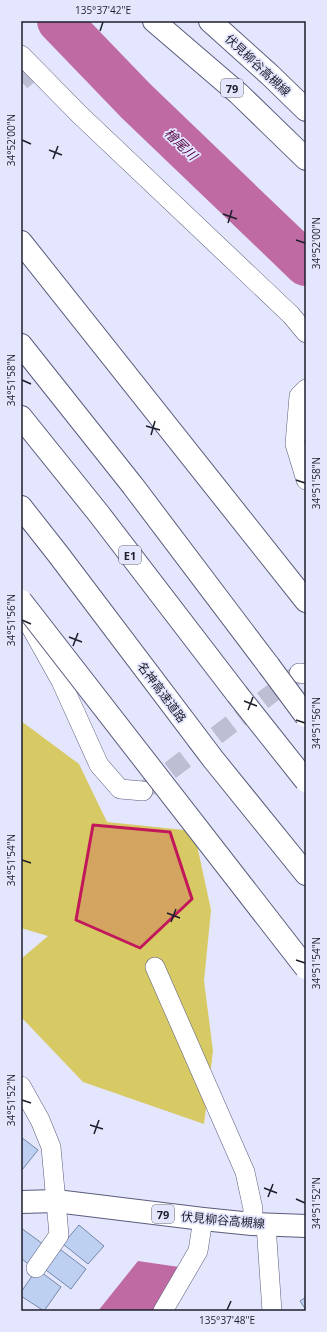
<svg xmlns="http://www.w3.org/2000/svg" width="327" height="1332" font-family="'Open Sans','Noto Sans JP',sans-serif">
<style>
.green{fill:#d7c963}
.water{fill:#bf6aa3}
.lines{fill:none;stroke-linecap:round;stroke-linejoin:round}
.river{stroke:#bf6aa3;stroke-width:44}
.building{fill:#bdd0f2;stroke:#7587a6}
.minor-tunnel{stroke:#bcbed3;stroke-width:19;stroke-dasharray:19 10;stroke-linecap:butt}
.minor-casing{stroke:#5a5c7c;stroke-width:20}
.primary-casing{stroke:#5a5c7c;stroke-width:24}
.motorway-casing{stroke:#5a5c7c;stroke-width:24}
.minor{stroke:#fff;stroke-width:19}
.primary{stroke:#fff;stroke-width:22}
.motorway{stroke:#fff;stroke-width:22}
.motorway-bridge-casing{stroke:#5a5c7c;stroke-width:24;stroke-linecap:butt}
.motorway-bridge{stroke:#fff;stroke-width:22}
.marked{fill:#c2185b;fill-opacity:0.2;stroke:#c2185b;stroke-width:3;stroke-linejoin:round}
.ticks{fill:none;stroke:#1d1e2b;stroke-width:1.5}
.labels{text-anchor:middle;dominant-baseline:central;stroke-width:3.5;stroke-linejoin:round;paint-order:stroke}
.shield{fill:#e4e6fd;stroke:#595a6a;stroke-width:1}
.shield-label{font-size:11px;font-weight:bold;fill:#1d1e2b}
.street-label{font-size:12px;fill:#1d1e2b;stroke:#e4e6fd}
.water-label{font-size:13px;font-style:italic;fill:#540441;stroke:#e4e6fd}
.neatline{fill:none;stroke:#1d1e2b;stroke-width:1.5}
.ticks-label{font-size:10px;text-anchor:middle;fill:#1d1e2b}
</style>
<rect width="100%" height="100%" fill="#e4e6fd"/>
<polygon class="green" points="21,721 79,764 107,822 194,831 211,910 204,981 213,1051 204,1124 83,1082 21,1017 21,959 48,936 21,928"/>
<polygon class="water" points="138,1261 186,1268 163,1311 98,1311"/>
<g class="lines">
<polyline class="river" points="59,21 136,101 306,264"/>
</g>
<g class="building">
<polygon points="21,1137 38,1150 22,1170 21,1170"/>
<polygon points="79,1225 104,1246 88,1264 63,1244"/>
<polygon points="21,1228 43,1244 28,1264 21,1258"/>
<polygon points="57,1247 86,1269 71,1289 42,1267"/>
<polygon points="37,1269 61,1287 44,1311 21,1296 21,1292"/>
<polygon points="306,1297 306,1310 300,1301"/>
</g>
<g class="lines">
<g class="minor-tunnel">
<polyline points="21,81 35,69"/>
<polyline points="147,788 295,676"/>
</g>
<defs>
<g id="minor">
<polyline points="21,55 80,115 291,315 306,333"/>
<polyline points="306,389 299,396 295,444 306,480"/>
<polyline points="28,622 61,681 99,765 120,789 143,791"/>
<polyline points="299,673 306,674"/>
<polyline points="155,967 245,1172 253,1209 252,1224"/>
<polyline points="21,1086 40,1120 51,1147 59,1235 36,1268"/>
<polyline points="266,1225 272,1311"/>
<polyline points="163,1311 198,1251 203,1219"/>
</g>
<g id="primary">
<polyline points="154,21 239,94 306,159"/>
<polyline points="210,21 270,75 306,110"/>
<polyline points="21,1202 56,1201 203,1219 252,1224 306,1226"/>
</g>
<g id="motorway">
<polyline points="21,242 306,601"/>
<polyline points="21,345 133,486 269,666"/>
<polyline points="21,417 99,514 237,694"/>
<polyline points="21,507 58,554 213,759 306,874"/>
</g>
</defs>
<use href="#minor" class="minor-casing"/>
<use href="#primary" class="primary-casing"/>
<use href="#motorway" class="motorway-casing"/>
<use href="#minor" class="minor"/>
<use href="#primary" class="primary"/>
<use href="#motorway" class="motorway"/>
<defs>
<g id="motorway-bridge">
<polyline points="21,601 306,968"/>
<polyline points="269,666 306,716"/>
<polyline points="237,694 306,781"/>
</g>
</defs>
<use href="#motorway-bridge" class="motorway-bridge-casing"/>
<use href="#motorway-bridge" class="motorway-bridge"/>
</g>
<path class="marked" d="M93,825L170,832L192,899L140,948L76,920Z"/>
<path class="ticks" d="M100,31L103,22M22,140L31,144M49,150L62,155M53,159L58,146M223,214L237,219M228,223L232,210M296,240L305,243M22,380L31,384M146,426L160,430M151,435L155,421M296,480L305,483M22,620L31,624M69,637L82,642M73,646L78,633M244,701L257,706M248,710L253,697M296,720L305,723M22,860L31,863M167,913L180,918M171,922L176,909M296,960L305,963M22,1100L31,1103M90,1125L103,1129M94,1134L99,1120M264,1188L277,1193M268,1197L273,1184M296,1199L305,1203M227,1310L231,1301"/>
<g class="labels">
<g class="shield">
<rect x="221" y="79" width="22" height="18" rx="3"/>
<rect x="119" y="546" width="22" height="18" rx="3"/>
<rect x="152" y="1205" width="22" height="18" rx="3"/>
</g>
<g class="shield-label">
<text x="232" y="88">79</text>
<text x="130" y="555">E1</text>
<text x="163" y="1214">79</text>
</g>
<g class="street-label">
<text transform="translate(258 65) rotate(43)">伏見柳谷高槻線</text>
<text transform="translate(162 692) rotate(53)">名神高速道路</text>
<text transform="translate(223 1220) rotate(5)">伏見柳谷高槻線</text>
</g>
<g class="water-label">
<text transform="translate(181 144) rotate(44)">檜尾川</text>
</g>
</g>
<rect width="327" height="1332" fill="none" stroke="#e4e6fd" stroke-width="44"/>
<rect x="22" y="22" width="283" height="1288" class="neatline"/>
<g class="ticks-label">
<text x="103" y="14">135°37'42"E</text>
<text transform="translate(11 140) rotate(-90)" y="4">34°52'00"N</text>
<text transform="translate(316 243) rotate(-90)" y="4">34°52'00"N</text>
<text transform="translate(11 380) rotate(-90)" y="4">34°51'58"N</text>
<text transform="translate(316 483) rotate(-90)" y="4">34°51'58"N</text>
<text transform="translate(11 620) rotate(-90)" y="4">34°51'56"N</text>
<text transform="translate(316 723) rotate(-90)" y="4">34°51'56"N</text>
<text transform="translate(11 860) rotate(-90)" y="4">34°51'54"N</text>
<text transform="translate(316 963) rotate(-90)" y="4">34°51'54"N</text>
<text transform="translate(11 1100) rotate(-90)" y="4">34°51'52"N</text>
<text transform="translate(316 1203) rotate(-90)" y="4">34°51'52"N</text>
<text x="227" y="1324">135°37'48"E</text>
</g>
</svg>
